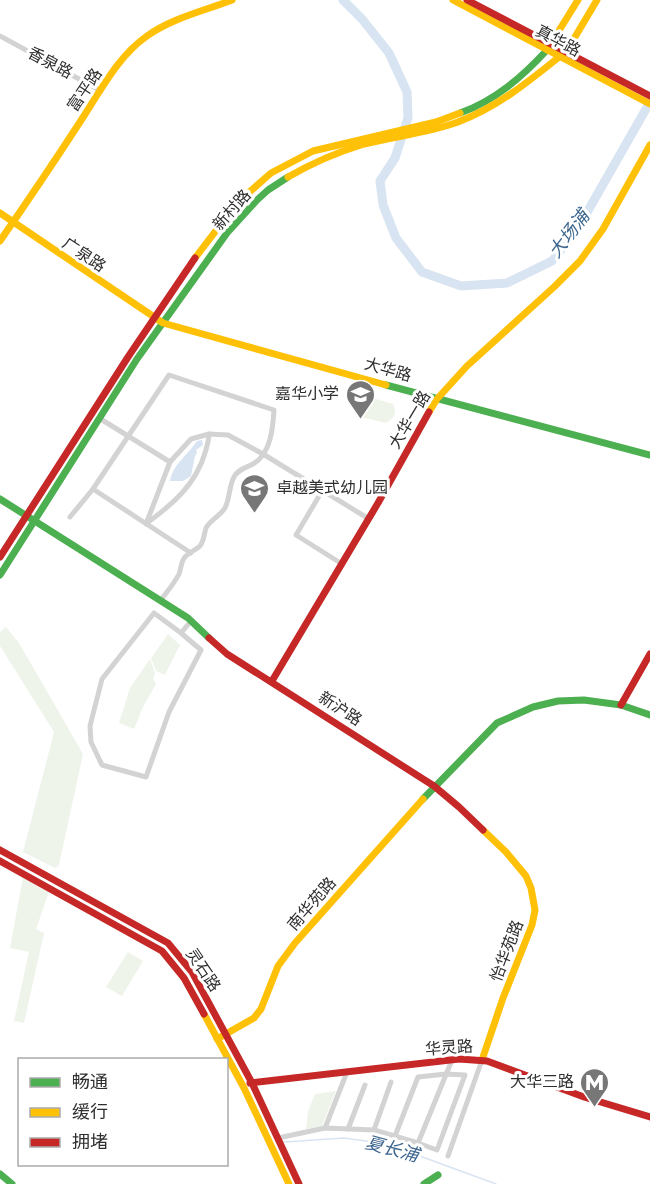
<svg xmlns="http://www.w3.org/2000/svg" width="650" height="1184" font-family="Signika,'Noto Sans SC',sans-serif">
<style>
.green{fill:#eff4eb}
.water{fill:#d8e4f1}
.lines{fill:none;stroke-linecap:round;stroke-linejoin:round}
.stream{stroke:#d8e4f1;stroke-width:1.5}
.river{stroke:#d8e4f1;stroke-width:9}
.street{stroke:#d3d3d3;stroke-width:5}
.fast{stroke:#4caf50;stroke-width:7}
.slow{stroke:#ffc107;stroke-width:7}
.jam{stroke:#c62828;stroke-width:7}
.labels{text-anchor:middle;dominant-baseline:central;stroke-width:6;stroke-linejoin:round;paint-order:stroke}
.street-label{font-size:16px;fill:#2e2e2e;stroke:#fff}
.poi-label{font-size:16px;fill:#2e2e2e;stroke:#fff;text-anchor:end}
.water-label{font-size:18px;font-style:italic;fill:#3d668e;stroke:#fff}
</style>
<rect width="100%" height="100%" fill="#fff"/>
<g class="green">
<path d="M362,395L393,404C398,413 394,418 386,423L357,416L353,411L351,405L357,397Z"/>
<polygon points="6,627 19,643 83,754 59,865 55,868 23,852 54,732 0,646 0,632"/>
<polygon points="168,634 180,645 165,675 156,671 151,658"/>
<polygon points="150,659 155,673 153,679 156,684 144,705 134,729 119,723 130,688"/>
<polygon points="23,877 49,892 36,929 44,933 24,1023 14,1021 29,952 10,948"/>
<polygon points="128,952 143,961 122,996 106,987"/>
<polygon points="336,1091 322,1126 306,1129 308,1111 315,1094"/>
</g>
<path class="water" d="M202,440L203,445L196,450L197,453L195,456L191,476L183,481H170C173,464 188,455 197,441Z"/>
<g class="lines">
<polyline class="stream" points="284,1142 344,1138 387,1144 496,1184"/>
<polyline class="river" points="343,0 362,19 389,53 407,92 408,118 395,158 380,181 383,205 396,238 422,272 461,286 507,283 552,261 577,230 650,102"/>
<g class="street">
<polyline points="0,36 101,91"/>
<polyline points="99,418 170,462"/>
<polyline points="322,491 296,535 342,564"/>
<polyline points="70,517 93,489"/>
<path d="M147,523C173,504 196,484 205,453C207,446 209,440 209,434"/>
<polyline points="146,524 170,462 191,439 209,434 228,435 263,454 369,519"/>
<path d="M160,601C166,593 174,584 179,574C181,569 181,561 185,557C189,552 196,550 200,546C204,541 204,534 206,528C210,520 220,516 225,508C230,498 229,486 234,477C238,469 246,468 253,464C271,454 273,427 274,410L169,375L93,489L191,553"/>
<polyline points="181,633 201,650 169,712 146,777 102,765 91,742 90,726 102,679 154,613 181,633 191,621"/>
<polyline points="325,1128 347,1072"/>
<polyline points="348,1129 365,1085"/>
<polyline points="374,1130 391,1082"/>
<polyline points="395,1136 418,1077 446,1074 465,1075 437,1150 418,1143"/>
<polyline points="278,1138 325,1128 374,1130 418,1143 452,1060"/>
<polyline points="448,1156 482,1060"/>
</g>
<g class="fast">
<path d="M460,113C495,101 523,76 547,50"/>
<polyline points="386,385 650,455"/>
<polyline points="0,499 188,618 209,638"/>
<polyline points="0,575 137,359 227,233 257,200 268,190 288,177"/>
<polyline points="423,799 497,723 533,707 558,701 584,700 621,705 650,715"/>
<polyline points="0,1174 12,1184"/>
<polyline points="424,1184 438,1175"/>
</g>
<g class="slow">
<polyline points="453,0 650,104"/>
<polyline points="547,50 578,0"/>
<polyline points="559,57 575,37 597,0"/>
<path d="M288,177C312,163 338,152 364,144C396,136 428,133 458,122C496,108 528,82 559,57"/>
<polyline points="0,213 163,323 386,385"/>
<path d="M0,241C27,202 54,162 80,122C100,92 117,57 147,36C172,18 204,11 232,0"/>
<polyline points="195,258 237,203 271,173 313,151 436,122 460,113"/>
<polyline points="429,412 437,399 467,366 554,287 580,261 603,229 650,145"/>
<polyline points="204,1014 244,1088 289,1184"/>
<polyline points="217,1039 254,1018 261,1009 278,966 295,943 423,799"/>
<polyline points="482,1060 503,998 532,925 535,910 531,888 526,876 506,852 483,830"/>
</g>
<g class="jam">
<polyline points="467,0 650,96"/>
<polyline points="0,557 128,357 195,258"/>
<polyline points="209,638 227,654 434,786 459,807 483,830"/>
<polyline points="272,681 378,503 429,412"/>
<polyline points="621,705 650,654"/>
<polyline points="0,850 168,943 192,972 252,1083 299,1184"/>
<polyline points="0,861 162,951 184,978 204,1014"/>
<polyline points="250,1083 459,1059 487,1061 584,1097 650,1117"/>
</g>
</g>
<defs>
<symbol id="school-pin" viewBox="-11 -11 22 30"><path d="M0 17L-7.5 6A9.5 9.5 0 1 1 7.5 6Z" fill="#777" stroke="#fff"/><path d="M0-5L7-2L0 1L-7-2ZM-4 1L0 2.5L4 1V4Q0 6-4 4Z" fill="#fff"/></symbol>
<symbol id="metro-pin" viewBox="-11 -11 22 30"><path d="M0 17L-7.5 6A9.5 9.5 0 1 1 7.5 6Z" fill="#777" stroke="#fff"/><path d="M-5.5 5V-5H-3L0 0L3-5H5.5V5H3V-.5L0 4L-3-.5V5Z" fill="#fff"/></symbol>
</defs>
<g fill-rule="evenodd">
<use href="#school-pin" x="344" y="378" width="33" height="45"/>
<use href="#school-pin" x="238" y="472" width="33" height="45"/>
<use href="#metro-pin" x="578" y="1066" width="33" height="45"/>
</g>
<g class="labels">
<g class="street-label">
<text transform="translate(558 41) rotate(28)">真华路</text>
<text transform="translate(50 63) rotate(28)">香泉路</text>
<text transform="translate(85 90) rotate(-56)">富平路</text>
<text transform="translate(232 210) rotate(-48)">新村路</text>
<text transform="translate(84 255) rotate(34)">广泉路</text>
<text transform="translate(388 370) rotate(16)">大华路</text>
<text transform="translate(410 420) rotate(-59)">大华一路</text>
<text transform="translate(340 709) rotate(33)">新沪路</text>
<text transform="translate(312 904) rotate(-49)">南华苑路</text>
<text transform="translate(507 951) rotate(-69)">怡华苑路</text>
<text transform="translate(203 970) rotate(56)">灵石路</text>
<text transform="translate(449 1048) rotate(-4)">华灵路</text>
</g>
<g class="poi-label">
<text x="339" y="394">嘉华小学</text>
<text x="276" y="488" text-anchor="start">卓越美式幼儿园</text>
<text x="574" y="1082">大华三路</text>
</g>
<g class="water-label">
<text transform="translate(569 234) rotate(-53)">大场浦</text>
<text transform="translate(392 1149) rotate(15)">夏长浦</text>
</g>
</g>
<rect x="18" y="1058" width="210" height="108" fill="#ffffff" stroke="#ababab" stroke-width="1.5"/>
<rect x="30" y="1078" width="30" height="9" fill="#4caf50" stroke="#ababab" stroke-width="1.5"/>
<text x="72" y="1088" font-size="18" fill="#2e2e2e">畅通</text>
<rect x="30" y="1108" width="30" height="9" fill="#ffc107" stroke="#ababab" stroke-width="1.5"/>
<text x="72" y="1118" font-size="18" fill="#2e2e2e">缓行</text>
<rect x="30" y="1138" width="30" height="9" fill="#c62828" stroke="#ababab" stroke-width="1.5"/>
<text x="72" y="1148" font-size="18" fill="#2e2e2e">拥堵</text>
</svg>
